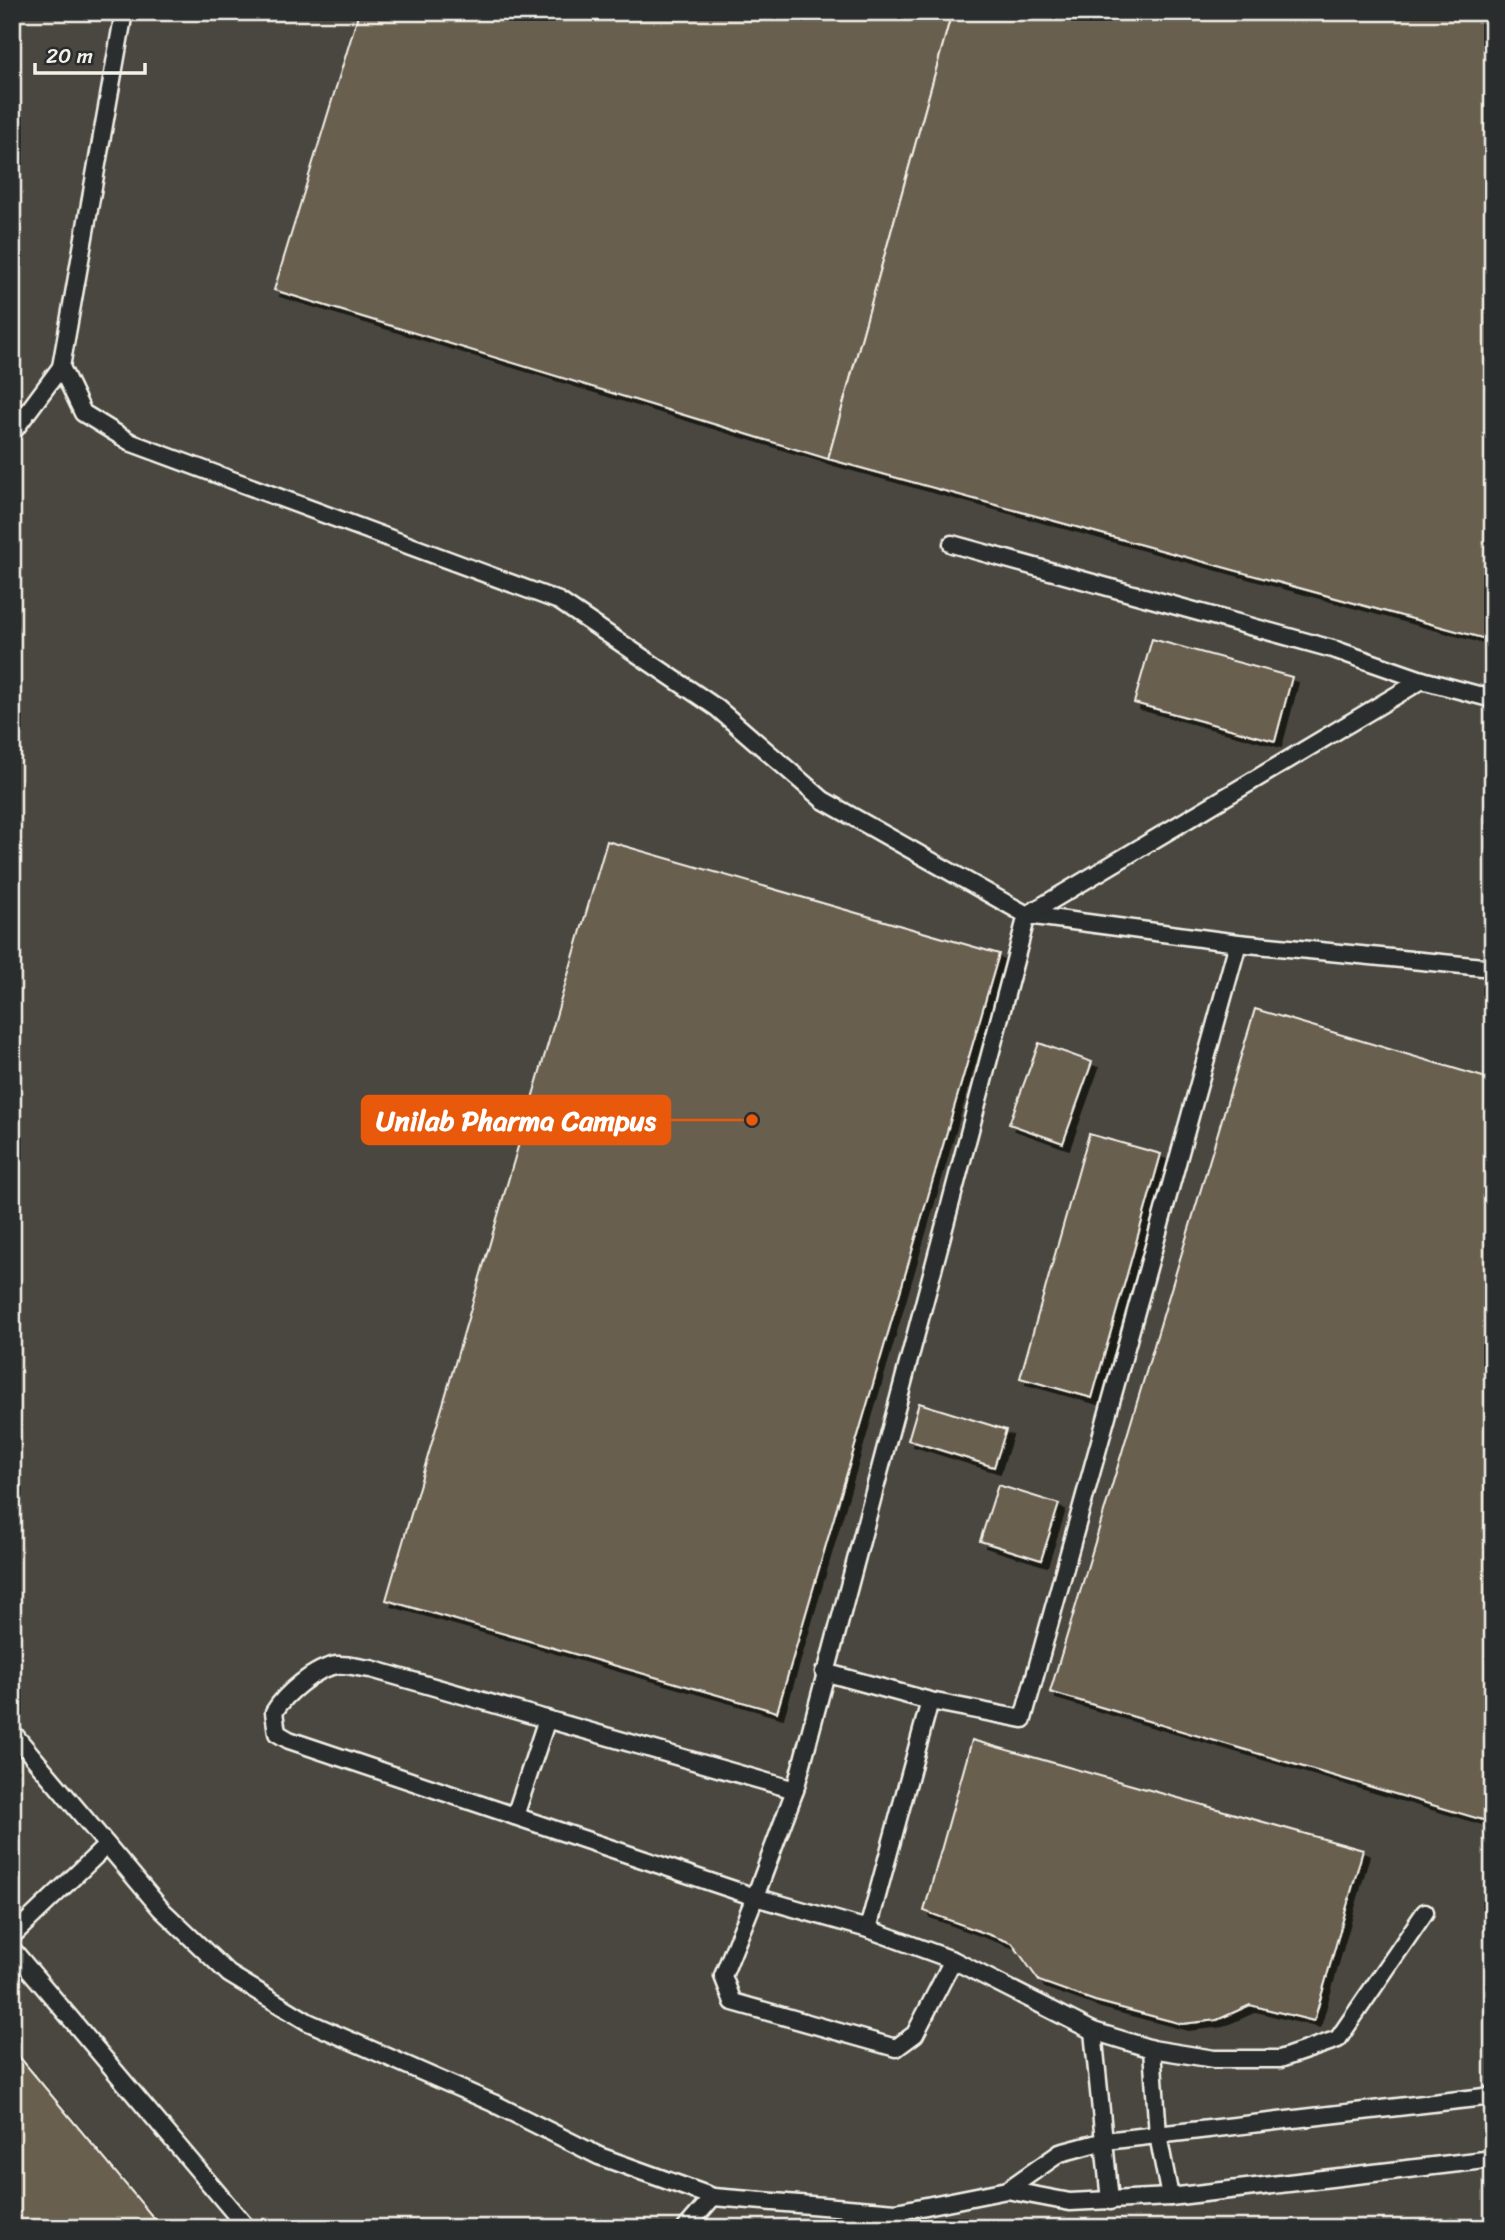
<svg xmlns="http://www.w3.org/2000/svg" width="1505" height="2240" font-family="Sriracha,sans-serif">
<style>
.built{fill:#4a463f}
.building{fill:#695e50;stroke:#f4f1e8;stroke-width:2;filter:url(#shadow)}
.lines{fill:none;stroke-linecap:round;stroke-linejoin:round}
.lane-casing{stroke:#f4f1e8;stroke-width:21}
.lane{stroke:#2a2d2e;stroke-width:16}
.leader{fill:none;stroke:#e8590c;stroke-width:2.5}
.callout-dot{fill:#e8590c;stroke:#2a2d2e;stroke-width:2.5}
.callout{fill:#e8590c;stroke:#e8590c;stroke-width:2.5}
.callout-label{font-size:28px;text-anchor:middle;font-weight:bold;fill:#fff}
</style>
<defs>
<filter id="shadow"><feDropShadow dx="6" dy="6" stdDeviation="0" flood-color="#0009"/></filter>
</defs>
<rect width="100%" height="100%" fill="#3d3c38"/>
<filter id="ink" filterUnits="userSpaceOnUse"><feTurbulence type="fractalNoise" baseFrequency=".0143" numOctaves="2"/><feDisplacementMap in="SourceGraphic" scale="14" xChannelSelector="R" yChannelSelector="G"/><feConvolveMatrix kernelMatrix="1 2 1 2 8 2 1 2 1" color-interpolation-filters="sRGB"/></filter>
<g filter="url(#ink)">
<rect class="built" x="12" y="12" width="1481" height="2216"/>
<g class="building">
<polygon points="359,12 952,12 828,459 274,290"/>
<polygon points="952,12 1493,12 1493,641 828,459"/>
<polygon points="1152,639 1292,677 1275,741 1134,703"/>
<polygon points="607,841 999,954 777,1712 386,1600"/>
<polygon points="1255,1009 1493,1080 1493,1823 1050,1692"/>
<polygon points="1039,1043 1092,1062 1063,1143 1009,1124"/>
<polygon points="1089,1134 1161,1154 1092,1398 1020,1378"/>
<polygon points="919,1403 1006,1430 994,1467 908,1440"/>
<polygon points="998,1485 1059,1504 1041,1560 980,1541"/>
<polygon points="972,1740 1363,1850 1314,2021 1250,2005 1217,2020 1182,2024 1095,2001 1039,1981 1012,1943 924,1911"/>
<polygon points="12,2048 162,2228 12,2228"/>
</g>
<g class="lines">
<defs>
<g id="lane">
<polyline points="124,12 61,367 83,413 132,443 559,601 717,708 823,800 1027,915 1238,943 1493,968"/>
<polyline points="12,433 61,367"/>
<polyline points="952,544 1336,650 1422,680"/>
<polyline points="824,1672 930,1701 1023,1719 1238,943"/>
<polyline points="12,1732 161,1909 229,1974 308,2022 493,2103 599,2156 713,2197 896,2212 1007,2190 1070,2202 1170,2197 1493,2159"/>
<path d="M795,1790L371,1669C360,1668 348,1664 337,1665C315,1668 285,1694 274,1712L277,1733L289,1740L755,1897L723,1976L733,2002L896,2048L915,2034L953,1960"/>
<polyline points="515,1816 547,1719"/>
<polyline points="1425,1912 1338,2039 1280,2059 1214,2059 1152,2049 1093,2031 953,1960 868,1929 755,1897 795,1790 1027,915 1422,680 1493,699"/>
<polyline points="868,1929 930,1701"/>
<polyline points="12,1936 107,1845"/>
<polyline points="12,1949 247,2228"/>
<polyline points="1093,2031 1110,2201"/>
<polyline points="1152,2049 1158,2135 1170,2197"/>
<polyline points="1007,2190 1060,2153 1105,2141 1493,2096"/>
<polyline points="686,2228 713,2197"/>
</g>
</defs>
<use href="#lane" class="lane-casing"/>
<use href="#lane" class="lane"/>
</g>
</g>
<path class="leader" d="M752 1120L670 1120"/>
<circle class="callout-dot" cx="752" cy="1120" r="7"/>
<rect class="callout" x="362" y="1096" width="308" height="48" rx="7"/>
<g class="callout-label">
<text x="516" y="1130">Unilab Pharma Campus</text>
</g>
<rect width="1505" height="2240" fill="none" stroke="#2a2d2e" stroke-width="42"/>
<rect x="21" y="21" width="1463" height="2198" fill="none" stroke="#f4f1e8" stroke-width="2.5" filter="url(#ink)"/>
<path d="M35 63v10h110v-10" fill="none" stroke="#f4f1e8" stroke-width="3.5"/>
<text x="46" y="63" font-size="21" fill="#f4f1e8" stroke="#2a2d2e" stroke-width="5" paint-order="stroke">20 m</text>
</svg>
